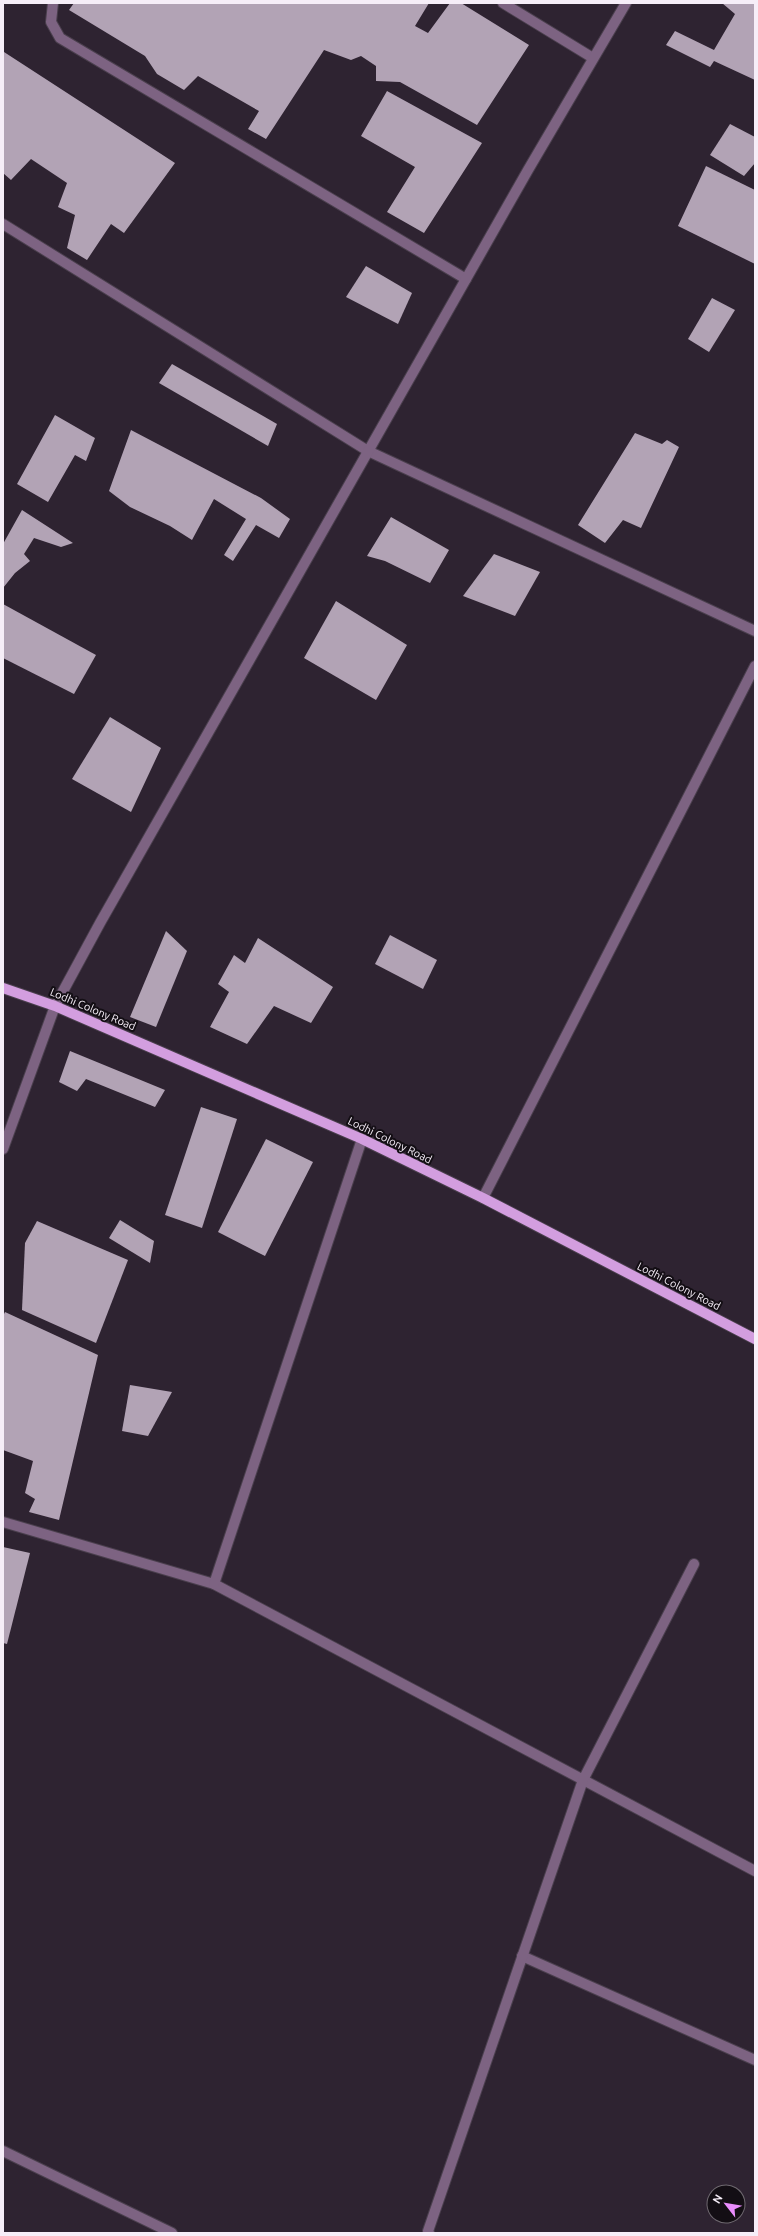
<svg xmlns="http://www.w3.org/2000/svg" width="758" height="2236" font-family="Ubuntu,sans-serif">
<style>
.building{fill:#b2a3b5}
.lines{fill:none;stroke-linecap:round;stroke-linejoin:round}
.minor-casing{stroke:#4a3f4d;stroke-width:12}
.major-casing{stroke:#4a3f4d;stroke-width:12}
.minor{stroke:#7d6382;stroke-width:10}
.major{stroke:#d39edf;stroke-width:10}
.labels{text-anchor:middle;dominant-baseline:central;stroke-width:4;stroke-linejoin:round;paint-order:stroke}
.street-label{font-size:11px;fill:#f6eef8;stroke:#130e14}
</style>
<rect width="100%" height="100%" fill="#2e2331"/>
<g class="building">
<polygon points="74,3 429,3 415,26 428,33 450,3 461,3 529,45 477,125 400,82 376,81 376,66 361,56 351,60 324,50 266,139 248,129 259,111 198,76 184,90 157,74 145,56 69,10"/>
<polygon points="722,3 755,3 755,80 714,61 710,67 666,45 675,31 714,50 735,14"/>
<polygon points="4,52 175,163 124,233 111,224 87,260 67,248 75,215 58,207 67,183 31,159 11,180 3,173"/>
<polygon points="387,91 482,143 424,233 387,212 415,167 361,136"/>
<polygon points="730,124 755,137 755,163 744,176 710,155"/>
<polygon points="706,166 755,190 755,264 678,226"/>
<polygon points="366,266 412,293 398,324 346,297"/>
<polygon points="712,298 735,310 709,352 688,339"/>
<polygon points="172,364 277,424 268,446 159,383"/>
<polygon points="55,415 95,438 86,461 75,455 48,502 17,484"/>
<polygon points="131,430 261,498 290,519 279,538 256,525 233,561 224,555 246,519 214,499 192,540 170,526 130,507 109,491"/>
<polygon points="635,433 662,444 667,440 679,447 641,528 623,520 605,543 578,525"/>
<polygon points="22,510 73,543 61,547 34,538 24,554 30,561 15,573 3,588 3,544"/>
<polygon points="391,517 449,550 430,583 385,561 367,556"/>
<polygon points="494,554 540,572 515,616 463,596"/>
<polygon points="336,601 407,645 376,700 304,658"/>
<polygon points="3,604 96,655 74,694 3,658"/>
<polygon points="110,717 161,748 131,812 72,779"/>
<polygon points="166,931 187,951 156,1027 130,1017"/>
<polygon points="390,935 437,960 423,989 375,964"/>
<polygon points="258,938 333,987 311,1023 274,1006 247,1044 210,1027 229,992 218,984 234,955 245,963"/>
<polygon points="70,1051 165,1090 155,1107 86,1079 77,1091 59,1082"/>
<polygon points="201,1107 237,1119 202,1228 165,1215"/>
<polygon points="266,1139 313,1162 265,1256 218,1232"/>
<polygon points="120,1220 154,1241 150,1263 109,1238"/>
<polygon points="37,1221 128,1260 96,1343 22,1310 25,1243"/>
<polygon points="5,1312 98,1355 59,1520 29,1512 35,1499 25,1493 33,1461 3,1450 3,1316"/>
<polygon points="130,1385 172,1392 148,1436 122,1431"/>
<polygon points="3,1547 30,1553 7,1644 3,1643"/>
</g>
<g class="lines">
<defs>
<g id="minor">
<polyline points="53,3 51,22 60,38 466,279"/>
<polyline points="503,3 593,58"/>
<polyline points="3,224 368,451 755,631"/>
<polyline points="3,1149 55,1006 100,923 528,170 626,3"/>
<polyline points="483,1198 755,666"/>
<polyline points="3,1522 214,1584 755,1871"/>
<polyline points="214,1584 362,1139"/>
<polyline points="522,1956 755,2060"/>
<polyline points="3,2151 172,2233"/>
<polyline points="429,2233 428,2231 583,1780 694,1564"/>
</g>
<polyline id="major" points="3,988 55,1006 362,1139 483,1198 755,1339"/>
</defs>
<use href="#minor" class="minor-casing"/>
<use href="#major" class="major-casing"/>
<use href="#minor" class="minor"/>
<use href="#major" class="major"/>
</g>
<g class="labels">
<g class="street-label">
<text transform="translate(93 1009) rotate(23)">Lodhi Colony Road</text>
<text transform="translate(390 1140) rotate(26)">Lodhi Colony Road</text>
<text transform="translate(679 1286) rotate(27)">Lodhi Colony Road</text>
</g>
</g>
<rect width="758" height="2236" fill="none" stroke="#f6eef8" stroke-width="8"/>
<g transform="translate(726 2204) rotate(301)"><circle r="19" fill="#130e14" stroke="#6e686f"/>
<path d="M0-3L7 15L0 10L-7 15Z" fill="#ea8dfd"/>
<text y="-6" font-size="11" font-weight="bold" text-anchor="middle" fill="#f6eef8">N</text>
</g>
</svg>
